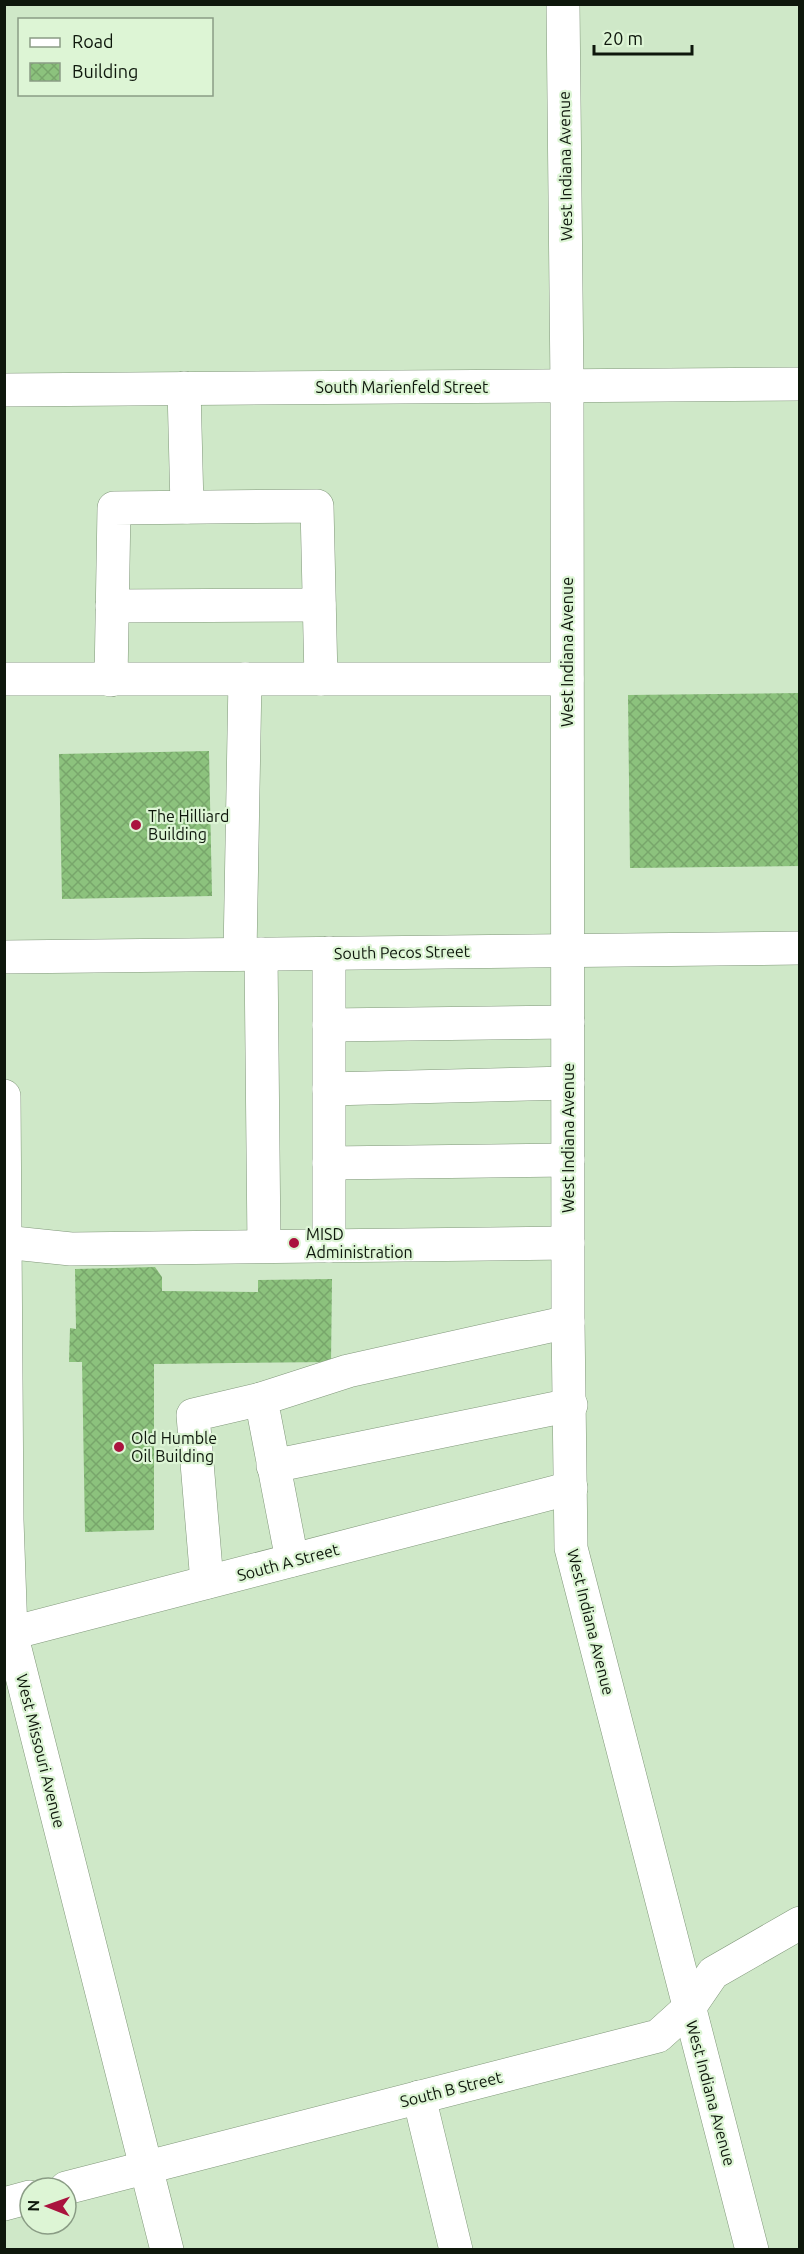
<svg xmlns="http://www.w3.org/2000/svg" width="804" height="2254" font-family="Ubuntu,sans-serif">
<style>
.building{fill:url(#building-cross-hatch)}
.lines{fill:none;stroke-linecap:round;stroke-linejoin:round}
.minor-casing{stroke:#80977a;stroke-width:34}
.minor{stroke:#fff;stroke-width:33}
.poi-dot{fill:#aa133e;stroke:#ddf5d5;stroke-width:2}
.labels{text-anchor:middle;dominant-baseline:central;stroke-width:4.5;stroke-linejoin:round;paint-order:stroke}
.street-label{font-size:16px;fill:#0e170c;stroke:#ddf5d5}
.poi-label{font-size:16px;fill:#0e170c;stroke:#ddf5d5;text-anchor:start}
</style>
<defs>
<pattern id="building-cross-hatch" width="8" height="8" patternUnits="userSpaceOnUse" patternTransform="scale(1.5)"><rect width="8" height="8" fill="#8cc27d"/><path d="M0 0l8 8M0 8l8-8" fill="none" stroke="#78a66b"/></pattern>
</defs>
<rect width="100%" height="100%" fill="#cfe8c8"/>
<g class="building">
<polygon points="800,693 800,866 630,868 628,695"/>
<polygon points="209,751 212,896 62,899 59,754"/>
<polygon points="155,1267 162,1277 162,1291 258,1292 258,1280 332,1279 331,1362 154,1364 154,1530 85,1532 82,1362 69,1362 70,1328 76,1329 75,1269"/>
</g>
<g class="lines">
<defs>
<g id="minor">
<polyline points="563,4 567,386 568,1322 571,1548 752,2250"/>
<polyline points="184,388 187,507"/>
<polyline points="4,390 800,384"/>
<polyline points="112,606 319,605"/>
<polyline points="4,679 567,679"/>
<polyline points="111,680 114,508 317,506 321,679"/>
<polyline points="240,954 245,679"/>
<polyline points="261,954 264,1246"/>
<polyline points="4,957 800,948"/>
<polyline points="329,1025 568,1022"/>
<polyline points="329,1089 568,1083"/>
<polyline points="4,1096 7,1520 11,1633 167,2250"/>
<polyline points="329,1163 568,1160"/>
<polyline points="4,1242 71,1249 568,1243"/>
<polyline points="329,1246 329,953"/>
<polyline points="273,1466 571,1405"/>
<polyline points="292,1560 261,1399 348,1371 568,1322"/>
<polyline points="207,1582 193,1415 261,1399"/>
<polyline points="4,1635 571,1488"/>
<polyline points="419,2097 456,2250"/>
<polyline points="66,2188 658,2036 689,2008 713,1973 800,1923"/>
<polyline points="4,2204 30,2197"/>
</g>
</defs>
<use href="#minor" class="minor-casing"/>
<use href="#minor" class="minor"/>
</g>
<g class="poi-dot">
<circle cx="136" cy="825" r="6"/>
<circle cx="294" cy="1243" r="6"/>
<circle cx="119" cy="1447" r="6"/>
</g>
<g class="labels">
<g class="street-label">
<text transform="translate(565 166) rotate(-91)">West Indiana Avenue</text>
<text x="402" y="387">South Marienfeld Street</text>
<text transform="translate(567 652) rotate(-90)">West Indiana Avenue</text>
<text transform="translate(402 952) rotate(-1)">South Pecos Street</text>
<text transform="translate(568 1138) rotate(-90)">West Indiana Avenue</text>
<text transform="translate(288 1562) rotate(-15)">South A Street</text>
<text transform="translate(591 1622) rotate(76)">West Indiana Avenue</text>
<text transform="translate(41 1751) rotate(76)">West Missouri Avenue</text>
<text transform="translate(451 2089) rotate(-14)">South B Street</text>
<text transform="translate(711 2093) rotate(75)">West Indiana Avenue</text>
</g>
<g class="poi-label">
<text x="148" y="816">The Hilliard<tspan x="148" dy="18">Building</tspan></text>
<text x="306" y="1234">MISD<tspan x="306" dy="18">Administration</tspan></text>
<text x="131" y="1438">Old Humble<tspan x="131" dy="18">Oil Building</tspan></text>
</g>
</g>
<rect width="804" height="2254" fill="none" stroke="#0e170c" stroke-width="12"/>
<rect x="18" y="18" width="195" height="78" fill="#ddf5d5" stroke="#8a9c85" stroke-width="1.5"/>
<rect x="30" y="38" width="30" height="9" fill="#ffffff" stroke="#8a9c85" stroke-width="1.5"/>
<text x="72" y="48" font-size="18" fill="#0e170c">Road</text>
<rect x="30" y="63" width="30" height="18" fill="url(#building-cross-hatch)" stroke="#8a9c85" stroke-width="1.5"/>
<text x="72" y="78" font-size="18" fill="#0e170c">Building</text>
<g transform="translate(48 2206) rotate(271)"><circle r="28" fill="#ddf5d5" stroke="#8a9c85" stroke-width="1.5"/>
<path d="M0-4.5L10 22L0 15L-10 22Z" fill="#aa133e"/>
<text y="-9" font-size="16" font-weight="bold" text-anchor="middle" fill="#0e170c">N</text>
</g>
<path d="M594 45v9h98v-9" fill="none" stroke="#0e170c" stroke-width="3"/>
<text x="603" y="45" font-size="18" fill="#0e170c" stroke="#ddf5d5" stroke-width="4.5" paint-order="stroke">20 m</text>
</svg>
